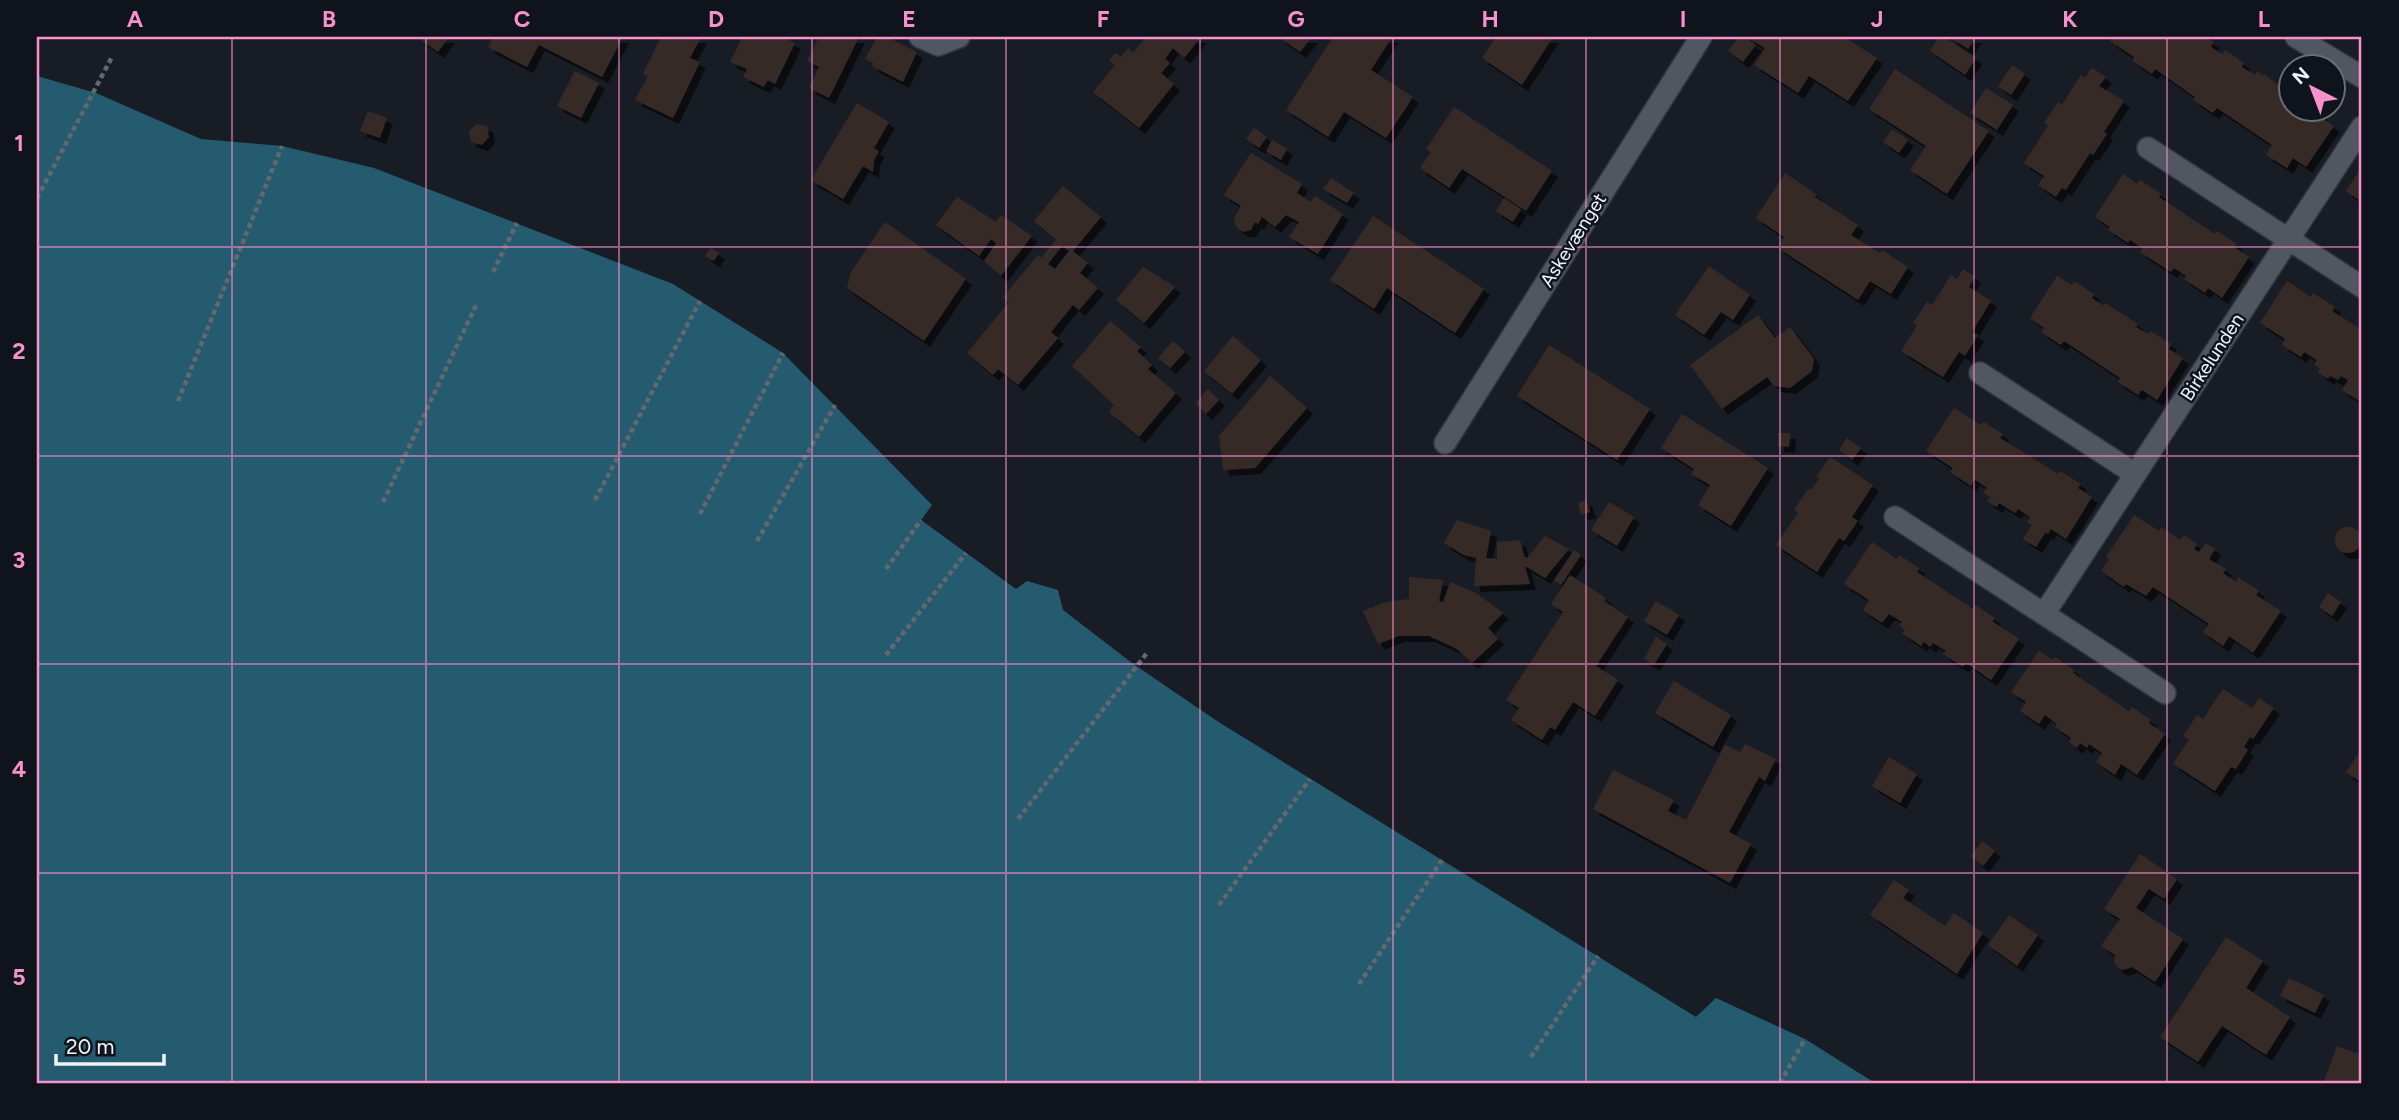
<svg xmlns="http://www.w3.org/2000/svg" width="2399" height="1120" font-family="Figtree,sans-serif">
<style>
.water{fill:#245b6f}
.building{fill:#362b26;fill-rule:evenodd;filter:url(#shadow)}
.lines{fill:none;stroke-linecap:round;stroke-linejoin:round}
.minor-casing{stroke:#33363d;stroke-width:24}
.tertiary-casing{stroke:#33363d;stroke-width:24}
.path{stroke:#63686f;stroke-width:4.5;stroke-dasharray:5 3.5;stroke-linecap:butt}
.minor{stroke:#515761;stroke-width:21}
.tertiary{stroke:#515761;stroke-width:21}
.grid{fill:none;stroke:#f890cc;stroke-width:2;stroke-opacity:0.55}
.labels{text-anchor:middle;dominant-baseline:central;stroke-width:5;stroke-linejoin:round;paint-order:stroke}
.street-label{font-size:19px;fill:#f0f4fa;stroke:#0f141c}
.neatline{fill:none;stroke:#f890cc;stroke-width:2.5}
.grid-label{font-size:23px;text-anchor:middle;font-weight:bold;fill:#f890cc}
</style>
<defs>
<filter id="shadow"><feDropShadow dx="6" dy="6" stdDeviation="0" flood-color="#0009"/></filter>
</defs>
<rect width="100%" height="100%" fill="#181d25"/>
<polygon class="water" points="37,76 96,93 201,139 282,146 374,168 673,284 783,353 932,505 921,520 1016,589 1027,581 1058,590 1063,610 1132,663 1217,721 1696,1017 1716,998 1805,1039 1875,1083 37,1083"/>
<g class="building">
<polygon points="423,37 449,37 438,52 421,40"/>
<polygon points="493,37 623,37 602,77 539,45 527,67 488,47"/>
<polygon points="661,37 701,37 690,58 700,62 673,118 635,100 648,76 643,74"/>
<polygon points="742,37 782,37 795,43 775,84 768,80 764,87 743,77 747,69 730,62"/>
<polygon points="819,37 859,37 829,98 809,88 819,67 807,61"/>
<polygon points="877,37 883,39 887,37 917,52 903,82 872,66 873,63 865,59"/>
<polygon points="1146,37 1201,37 1184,58 1173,48 1165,59 1170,63 1161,73 1174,84 1139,128 1093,92 1115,65 1109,60 1115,53 1121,57 1128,48 1133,53"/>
<polygon points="1279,37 1312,37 1300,52"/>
<polygon points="1333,37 1392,37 1371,70 1413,97 1386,138 1344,112 1328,137 1286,110"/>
<polygon points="1496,37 1553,37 1522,85 1482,58"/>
<polygon points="1739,37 1744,37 1756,45 1743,62 1728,51"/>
<polygon points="1747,37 1844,37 1877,58 1848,101 1809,76 1798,93 1754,65 1765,48"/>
<polygon points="1939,37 1944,37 1976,58 1965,75 1930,51"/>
<polygon points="1949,37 1976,37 1968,49"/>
<polygon points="2113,37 2205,37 2214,42 2211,47 2222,54 2225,50 2244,63 2242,67 2255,75 2257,71 2263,76 2264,74 2289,93 2287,95 2290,98 2290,108 2314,108 2322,114 2320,117 2334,126 2306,167 2293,158 2287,168 2266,155 2272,145 2217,108 2213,113 2193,100 2195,97 2155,69 2152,74 2133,61 2134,57 2110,41"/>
<polygon points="2012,65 2025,74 2011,95 1998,86"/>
<polygon points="2092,68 2106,77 2099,86 2124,101 2104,132 2107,134 2093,155 2090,153 2066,190 2062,188 2056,197 2038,185 2044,176 2024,163 2048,126 2044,123 2058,102 2062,105 2081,75 2085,78"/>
<polygon points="1895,69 1989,131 1947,194 1910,170 1926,146 1869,109"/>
<polygon points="575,71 599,83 581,118 557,106"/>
<polygon points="1986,88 2013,105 1997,130 1970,113"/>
<polygon points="857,103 889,122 874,148 879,151 874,160 873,172 863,166 843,199 811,180"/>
<polygon points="1454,107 1552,171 1526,211 1462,169 1449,188 1420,168 1431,152 1426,149"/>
<polygon points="368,111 387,118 380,138 360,131"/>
<polygon points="476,124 487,126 489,137 482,145 471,142 469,131"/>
<polygon points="1254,128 1267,137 1259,148 1246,139"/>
<polygon points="1892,129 1908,140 1899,153 1883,142"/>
<polygon points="1272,140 1287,149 1281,160 1266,151"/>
<polygon points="1251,153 1302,184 1297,193 1311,202 1315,196 1343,214 1318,254 1289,237 1299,222 1286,215 1275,227 1262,217 1258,224 1255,222 1251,230 1244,232 1236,227 1234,218 1241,206 1224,195"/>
<polygon points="2362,166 2362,202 2346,191"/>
<polygon points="1785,173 1816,194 1815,197 1858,225 1851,235 1880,253 1882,250 1908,267 1891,294 1870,281 1858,300 1778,248 1784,237 1756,218"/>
<polygon points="2123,174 2137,184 2140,180 2161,194 2159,197 2215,234 2217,231 2237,244 2234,247 2249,257 2222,298 2208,288 2205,293 2184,279 2186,276 2174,268 2171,272 2140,252 2142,248 2130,240 2128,243 2108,230 2110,227 2095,217"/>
<polygon points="1331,178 1354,193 1347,203 1323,189"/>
<path d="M1063,186L1101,217L1073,251L1088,263L1080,273L1098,288L1079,310L1073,305L1051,332L1058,338L1018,385L998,369L993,375L967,353L1009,302L1003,297L1038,255L1041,258L1056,240L1034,221ZM1062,246L1069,251L1055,269L1048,264Z"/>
<polygon points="957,197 996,222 1001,215 1032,236 1001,276 984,261 996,243 991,239 979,256 936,225"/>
<polygon points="1504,198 1521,209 1513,222 1496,211"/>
<polygon points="1373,216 1484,289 1455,333 1387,288 1374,309 1330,280"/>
<polygon points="885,222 966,279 924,341 847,288 851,272"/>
<polygon points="710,248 719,253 714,261 705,256"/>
<polygon points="1709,266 1750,295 1733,320 1721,312 1704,335 1675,315"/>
<polygon points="1143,267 1175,287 1144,323 1116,300"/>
<polygon points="1963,269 1975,277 1969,287 1991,301 1972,332 1978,335 1965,356 1959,352 1943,377 1901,351 1917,326 1913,323 1927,302 1932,305 1951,275 1957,279"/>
<polygon points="2057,276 2072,285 2074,281 2094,294 2092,298 2104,306 2105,303 2138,324 2136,327 2148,334 2150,331 2171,344 2169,349 2183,358 2157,400 2142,390 2138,395 2118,382 2120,378 2064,341 2061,345 2041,332 2044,328 2030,318"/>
<polygon points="2287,281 2311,297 2313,293 2335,307 2332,311 2362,330 2361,402 2342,390 2348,380 2341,376 2338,380 2330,376 2328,379 2318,372 2320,368 2314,365 2317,360 2304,352 2301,357 2282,345 2285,339 2260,323"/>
<polygon points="1758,315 1775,338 1790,327 1814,359 1812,371 1790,388 1774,386 1767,377 1722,409 1690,365"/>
<polygon points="1110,321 1141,347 1137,351 1152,365 1148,369 1176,393 1139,437 1109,412 1114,405 1072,366"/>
<polygon points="1233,336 1261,360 1232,394 1204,371"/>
<polygon points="1173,341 1185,352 1170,368 1158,358"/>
<polygon points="1549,345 1650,409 1617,460 1517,396"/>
<polygon points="1270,376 1307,408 1255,468 1223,470 1219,436"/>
<polygon points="1208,389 1219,400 1206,414 1195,403"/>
<polygon points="1954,408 1981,425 1984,422 2003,434 2000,438 2058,474 2060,471 2081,484 2078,488 2092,497 2066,539 2051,529 2048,534 2046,532 2036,547 2023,539 2032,525 2027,522 2030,517 2018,509 2015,513 1999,503 1997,507 1987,501 1990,497 1983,493 1987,488 1974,479 1971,486 1950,472 1953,468 1926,451"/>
<polygon points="1682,414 1768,468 1731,526 1698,505 1710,485 1691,474 1694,469 1661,448"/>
<polygon points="1778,433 1790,433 1789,447 1778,446"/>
<polygon points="1847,438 1861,448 1852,460 1839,450"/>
<polygon points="1830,457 1873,485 1852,517 1858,521 1844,541 1839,538 1817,572 1776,545 1798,513 1794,510 1808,489 1811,490 1819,479 1816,477"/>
<polygon points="1586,500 1590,512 1581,515 1578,503"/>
<polygon points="1609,502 1634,517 1617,546 1591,530"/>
<polygon points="2134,515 2159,531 2161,527 2180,540 2184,535 2197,544 2194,549 2199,552 2206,543 2215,549 2209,559 2226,569 2223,573 2236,582 2238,577 2259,591 2256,595 2281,611 2253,653 2229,636 2223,646 2203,632 2209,624 2153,587 2146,596 2126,584 2124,587 2101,571 2109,559 2106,557"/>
<polygon points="1457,520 1491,531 1486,558 1497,559 1497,542 1520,540 1524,556 1527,558 1545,536 1569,549 1545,578 1525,566 1530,584 1474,586 1476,558 1464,555 1444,543"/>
<circle cx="2348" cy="540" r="13"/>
<polygon points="1872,542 1897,559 1899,555 1919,568 1917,572 1973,609 1975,605 1995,618 1992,621 2019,639 1991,680 1966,663 1963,667 1943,654 1946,651 1933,643 1930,647 1924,642 1921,646 1902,633 1905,630 1899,625 1902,622 1889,614 1882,623 1863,610 1869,600 1844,584"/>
<polygon points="1574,550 1581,555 1561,585 1554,580"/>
<polygon points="1570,575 1606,598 1604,601 1628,617 1596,666 1618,680 1595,716 1573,702 1555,730 1550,727 1542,740 1511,720 1519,708 1506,700 1563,612 1551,604"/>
<polygon points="1409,577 1443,580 1439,601 1443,602 1450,582 1476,593 1503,613 1488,628 1498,639 1472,663 1457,649 1429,636 1399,636 1378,644 1363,611 1386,602 1409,599"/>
<polygon points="2328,593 2341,602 2332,616 2319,607"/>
<polygon points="1656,601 1679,615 1667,635 1644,621"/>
<polygon points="1656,637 1667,644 1654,665 1644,659"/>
<polygon points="2039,651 2052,660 2055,657 2074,670 2073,673 2129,711 2132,707 2151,720 2149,723 2165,734 2137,775 2121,764 2115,775 2096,762 2102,753 2089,744 2087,748 2080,743 2077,748 2069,742 2071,738 2055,727 2057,724 2045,715 2039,724 2020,711 2026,702 2011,692"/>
<polygon points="1674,681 1731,715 1713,747 1655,713"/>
<polygon points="2223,689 2252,708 2259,698 2274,708 2253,739 2250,737 2244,747 2248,750 2236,769 2231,767 2215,791 2173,764 2189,740 2183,736 2197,715 2203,719"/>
<polygon points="1745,744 1776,759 1765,781 1759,777 1729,832 1751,844 1730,883 1593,809 1613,770 1674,800 1668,811 1686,820 1725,745 1740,752"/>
<polygon points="2362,748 2362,783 2346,772"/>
<polygon points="1889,757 1917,774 1900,803 1872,786"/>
<polygon points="1982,841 1995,851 1983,866 1971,856"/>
<polygon points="2140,854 2177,879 2164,899 2149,889 2136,908 2183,939 2155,982 2132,967 2123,970 2118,968 2114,962 2115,955 2101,946 2120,919 2104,909"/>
<polygon points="1894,880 1909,890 1903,898 1945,926 1954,913 1983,933 1957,974 1870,915"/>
<polygon points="2009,915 2038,935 2017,966 1988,945"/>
<polygon points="2226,937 2263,961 2246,988 2290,1017 2266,1055 2222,1026 2198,1062 2160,1037"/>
<polygon points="2289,978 2324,995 2315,1013 2280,996"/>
<polygon points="2337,1046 2362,1055 2362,1083 2323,1083"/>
</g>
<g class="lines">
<defs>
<g id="minor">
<polyline points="920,37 938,45 959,37"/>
<polyline points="2148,148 2362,287"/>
<polyline points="1980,373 2135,474"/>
<polyline points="1445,443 1701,37"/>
<polyline points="1895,517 2165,693"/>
<polyline points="2044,614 2362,127"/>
</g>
<polyline id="tertiary" points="2296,37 2362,77"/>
</defs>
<use href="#minor" class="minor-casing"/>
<use href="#tertiary" class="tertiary-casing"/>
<g class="path">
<polyline points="37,198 112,57"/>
<polyline points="493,272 517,223"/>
<polyline points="178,401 282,146"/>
<polyline points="595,500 700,301"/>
<polyline points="383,502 477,303"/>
<polyline points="700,514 783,353"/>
<polyline points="757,541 835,405"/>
<polyline points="886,569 921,520"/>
<polyline points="886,655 966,553"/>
<polyline points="1018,819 1147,653"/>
<polyline points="1219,905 1310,779"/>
<polyline points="1359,984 1442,860"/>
<polyline points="1531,1057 1598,956"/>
<polyline points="1780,1083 1805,1039"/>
</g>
<use href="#minor" class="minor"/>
<use href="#tertiary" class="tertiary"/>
</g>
<path class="grid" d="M232,37V1083M426,37V1083M619,37V1083M812,37V1083M1006,37V1083M1200,37V1083M1393,37V1083M1586,37V1083M1780,37V1083M1974,37V1083M2167,37V1083M37,247H2362M37,456H2362M37,664H2362M37,873H2362"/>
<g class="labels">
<g class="street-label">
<text transform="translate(1573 240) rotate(-58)">Askevænget</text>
<text transform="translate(2212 357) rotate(-57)">Birkelunden</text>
</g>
</g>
<rect width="2399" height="1120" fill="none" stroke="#0f141c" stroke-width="77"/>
<g transform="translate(2312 88) rotate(318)"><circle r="33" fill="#0f141c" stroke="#696e75" stroke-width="2"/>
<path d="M0-5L12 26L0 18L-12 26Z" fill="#f890cc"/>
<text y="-10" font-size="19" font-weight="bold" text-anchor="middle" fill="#f0f4fa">N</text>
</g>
<path d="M56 1054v10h108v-10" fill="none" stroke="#f0f4fa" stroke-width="3.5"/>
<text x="66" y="1054" font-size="21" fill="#f0f4fa" stroke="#0f141c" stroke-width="5" paint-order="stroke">20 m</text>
<rect x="38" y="38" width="2322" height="1044" class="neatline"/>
<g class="grid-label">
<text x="135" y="27">A</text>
<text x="329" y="27">B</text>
<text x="522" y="27">C</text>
<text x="716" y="27">D</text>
<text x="909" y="27">E</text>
<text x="1103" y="27">F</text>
<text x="1296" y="27">G</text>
<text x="1490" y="27">H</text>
<text x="1683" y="27">I</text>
<text x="1877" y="27">J</text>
<text x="2070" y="27">K</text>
<text x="2264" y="27">L</text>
<text x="19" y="151">1</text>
<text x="19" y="359">2</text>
<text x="19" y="568">3</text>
<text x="19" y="777">4</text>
<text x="19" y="985">5</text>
</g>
</svg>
